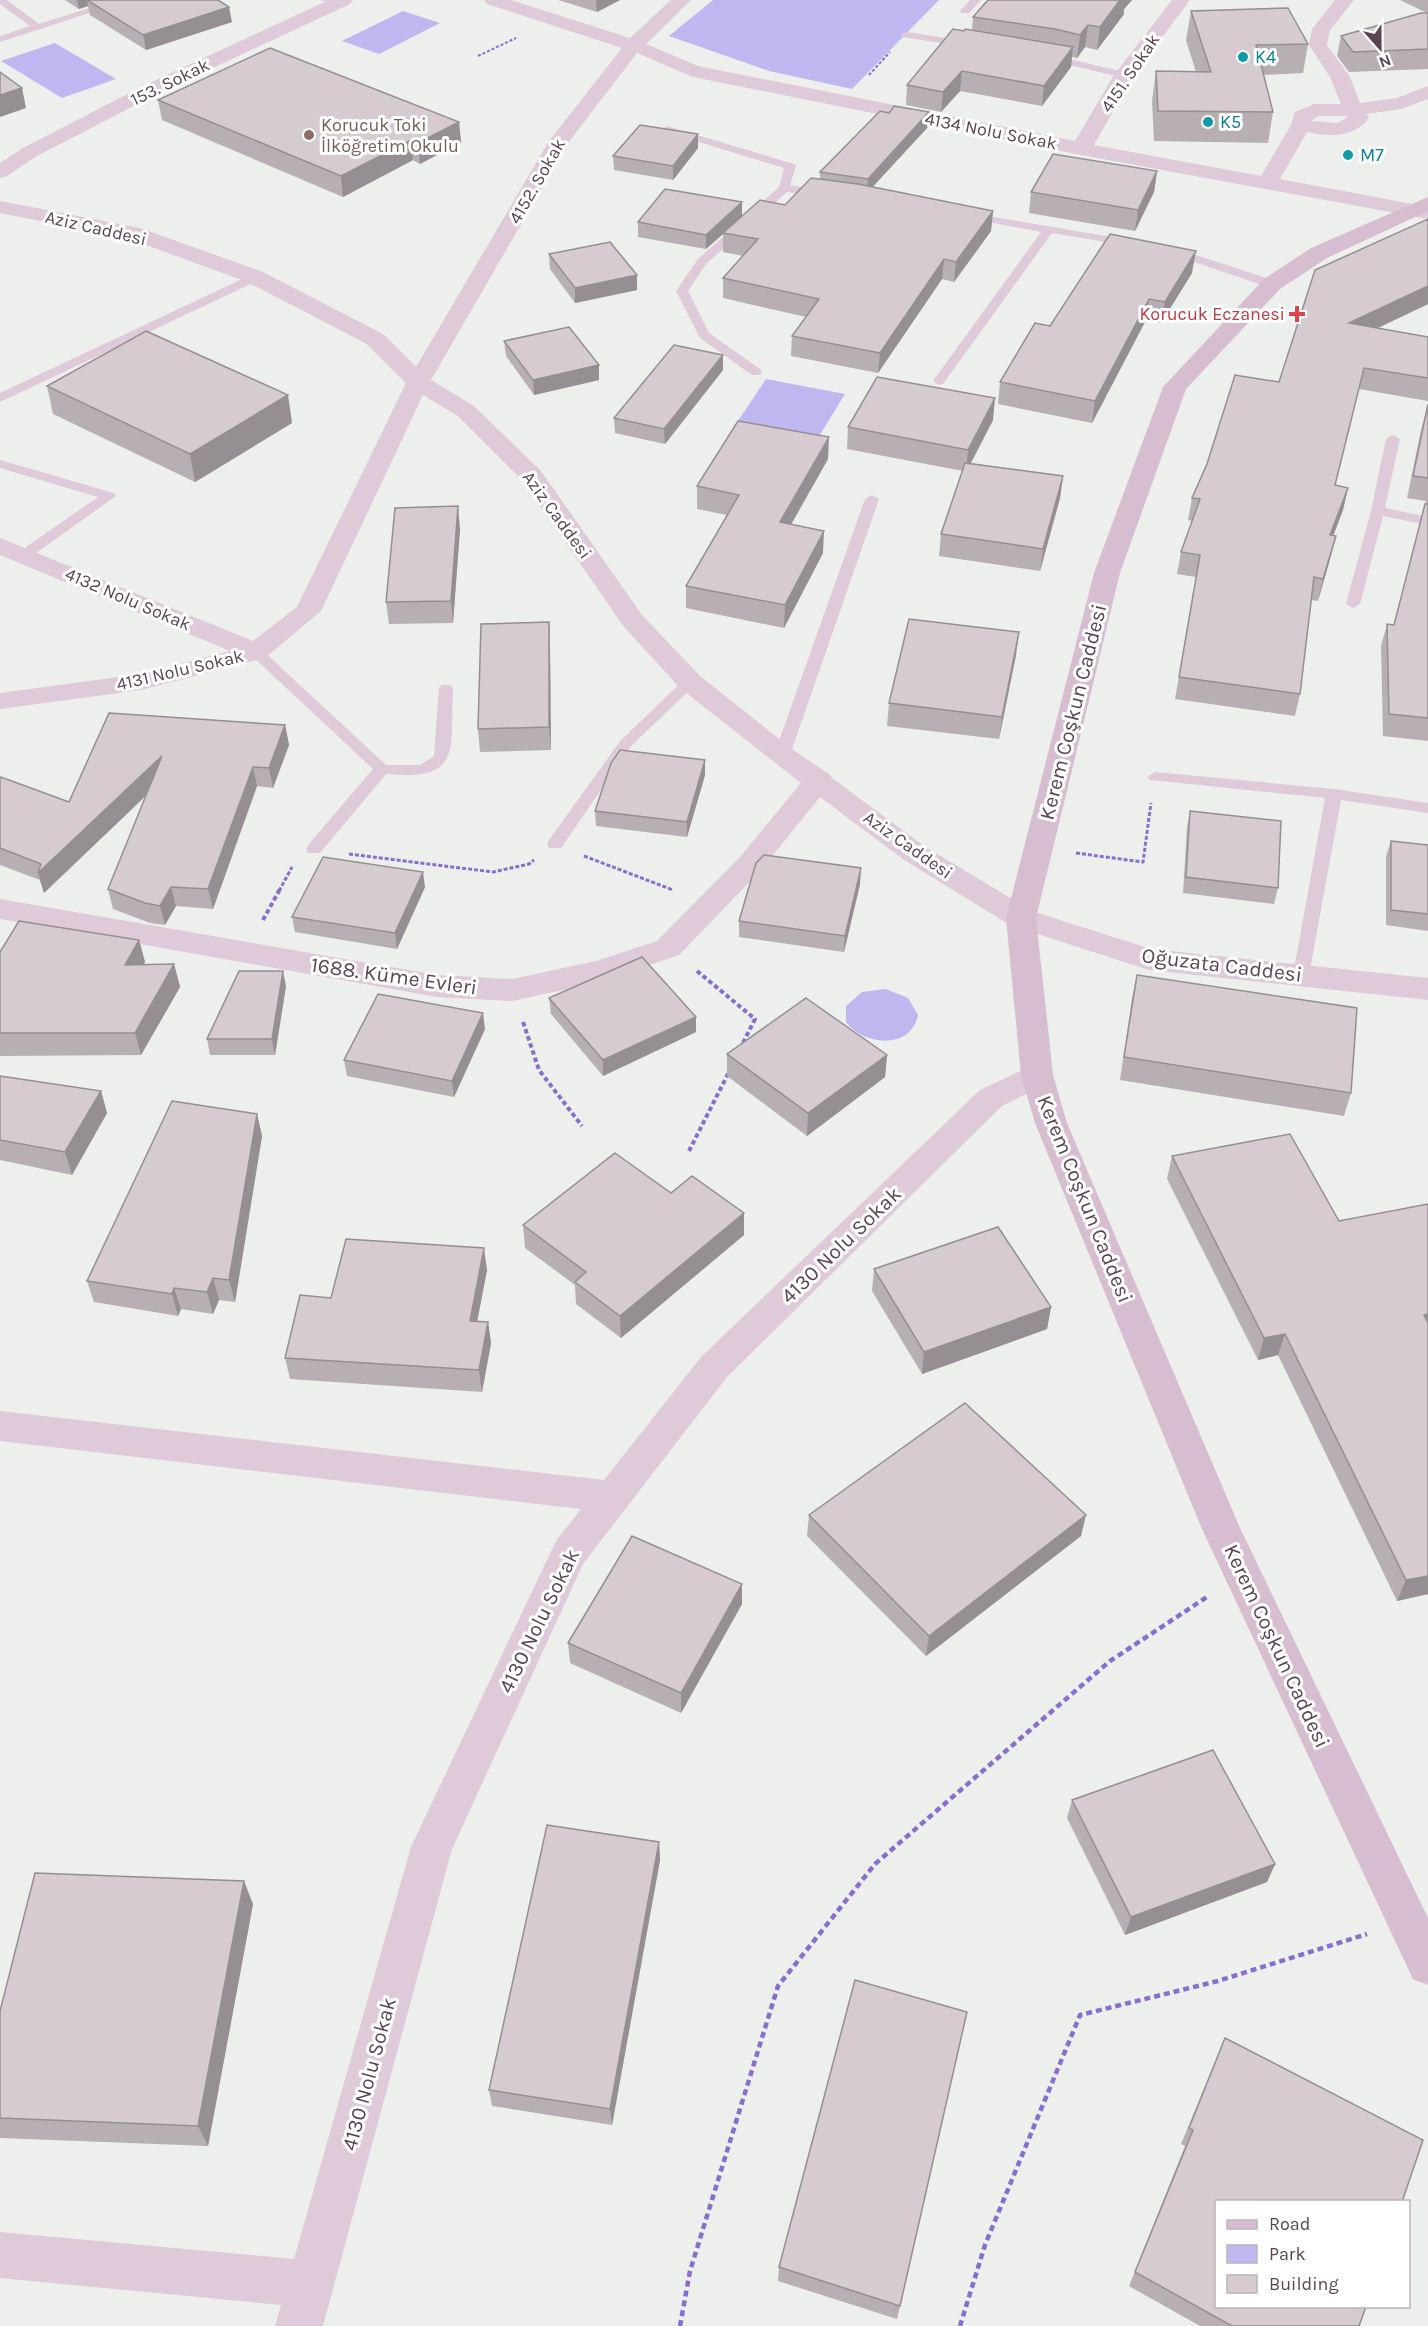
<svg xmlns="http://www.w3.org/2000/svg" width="1428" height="2326" font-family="Karla,sans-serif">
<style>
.green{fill:#bfb7f0}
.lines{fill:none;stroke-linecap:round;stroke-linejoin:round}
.path-far3{stroke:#876ed0;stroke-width:2;stroke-dasharray:3 2;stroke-linecap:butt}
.path-far2{stroke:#876ed0;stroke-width:3;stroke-dasharray:4 2;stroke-linecap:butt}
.path-far1{stroke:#876ed0;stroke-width:4;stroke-dasharray:4.5 3;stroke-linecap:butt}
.path{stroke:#876ed0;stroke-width:4.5;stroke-dasharray:6 4;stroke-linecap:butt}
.lane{fill:#decad9;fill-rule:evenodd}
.street{fill:#decad9;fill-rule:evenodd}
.secondary{fill:#d7bdd0;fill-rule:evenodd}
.wall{fill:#b7afb4}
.shaded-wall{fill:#958e92}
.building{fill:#d5cbd1;stroke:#958e92;stroke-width:1.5}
.culture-dot{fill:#0f9aa8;stroke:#fff;stroke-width:2}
.education-dot{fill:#8d6e63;stroke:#fff;stroke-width:2}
.health-dot{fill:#e0444e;stroke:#fff;stroke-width:2}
.labels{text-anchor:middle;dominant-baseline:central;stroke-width:6;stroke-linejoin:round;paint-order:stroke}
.far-culture-label{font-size:18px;fill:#0d838f;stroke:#fff;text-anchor:start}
.far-street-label{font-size:18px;fill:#5b4455;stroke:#fff}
.far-education-label{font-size:18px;fill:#785e54;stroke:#fff;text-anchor:start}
.far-health-label{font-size:18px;fill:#be3a42;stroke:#fff;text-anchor:end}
.street-label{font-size:21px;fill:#5b4455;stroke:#fff}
</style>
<rect width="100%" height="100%" fill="#edefec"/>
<g class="green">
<polygon points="713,0 939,0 852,89 769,71 669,36"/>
<polygon points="403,11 440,23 379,54 342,41"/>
<polygon points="55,43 116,79 62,98 1,61"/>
<polygon points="766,379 845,394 813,446 732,430"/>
<path d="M886,989L908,998L918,1015C911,1050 864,1046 846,1022V1006L862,992Z"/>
</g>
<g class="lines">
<g class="path-far3">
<polyline points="478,56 516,38"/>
<polyline points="869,75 890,52"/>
</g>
<g class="path-far2">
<polyline points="1076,853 1143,862 1151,803"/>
<polyline points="349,854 493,872 529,864 534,860"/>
<polyline points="584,856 673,890"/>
<polyline points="279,891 292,867"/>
</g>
<g class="path-far1">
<polyline points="263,920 280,889"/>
<polyline points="697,971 755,1019 741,1047"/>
<polyline points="523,1022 539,1070 582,1126"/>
<polyline points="689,1151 730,1070"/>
</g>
<g class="path">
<polyline points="680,2326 690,2271 778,1986 875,1864 1110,1661 1207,1597"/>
<polyline points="960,2326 985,2245 1080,2015 1218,1981 1367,1934"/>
</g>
<g class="lane">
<polygon points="0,0 7,0 39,24 115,0 130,0 0,42 0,36 30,26 0,4"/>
<polygon points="319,0 343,0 344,2 339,5"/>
<polygon points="970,0 981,0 969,13 961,13 960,11"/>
<polygon points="906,32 967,41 972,44 967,47 902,37 901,35"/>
<polygon points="1048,54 1128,73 1129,75 1124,78 1044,59 1044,55"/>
<polygon points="667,126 794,164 796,166 790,185 821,190 827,193 821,196 787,192 706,264 688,291 709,333 760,369 762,372 760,375 752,375 700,338 676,291 698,259 779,187 784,168 663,131 662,129"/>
<polygon points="970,213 1129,240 1135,243 1129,246 1052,233 943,384 939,385 933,381 1041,232 966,218 966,214"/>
<polygon points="1171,247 1276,281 1278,284 1276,287 1268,287 1167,253 1165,251"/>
<polygon points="255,273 261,277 259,280 0,402 0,393"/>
<polygon points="1393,435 1400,439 1385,508 1428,517 1428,525 1383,516 1360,604 1353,608 1346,604 1371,511 1386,439"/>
<polygon points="0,460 114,493 116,496 29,558 19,558 17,555 19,552 98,497 0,468"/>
<polygon points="872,495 879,499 790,755 782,760 777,758 774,755 865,499"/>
<path d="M256,648L261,649L386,765H420L434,756L439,688L441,685H451L453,688C450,748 464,782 386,774L320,853H308L306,849L308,845L373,769L251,655L249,652Z"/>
<polygon points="690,677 695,679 697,682 695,685 631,746 561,848 549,848 547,844 549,840 621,740 685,679"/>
<polygon points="1155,772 1334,789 1428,803 1428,813 1341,800 1309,975 1307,979 1295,979 1293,975 1325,798 1150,780 1147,777"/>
</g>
<g class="street">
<polygon points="329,0 353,0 350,4 155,95 37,156 7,176 0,178 0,163 23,148 141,87"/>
<path d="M484,0H511L630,38L671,0H691L646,44L698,66L1075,141L1114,75L1172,0H1190L1133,76L1094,145L1261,176L1291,125L1295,112L1314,104H1341L1330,77L1309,45L1312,29L1335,0H1354L1330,30L1327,45L1350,77L1360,103L1397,98L1428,86V99L1401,109L1366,114L1369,118C1355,138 1328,137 1307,132L1280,179L1428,207V219L1081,155L693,77L637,53L568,143L431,380L474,406L541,471L642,615L700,676L792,749L829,774L832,778L924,846L1032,911L1151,949L1428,978V1000L1149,970L1010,925L904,860L820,797L760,871L679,955L600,982L512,1001L437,997L0,919V899L437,975L512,979L596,961L657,941L740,857L801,783L680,688L624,627L523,481L458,416L423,395L321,611L265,658L141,690L0,709V693L141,674L230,651L0,555V538L253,641L297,607L406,383L367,344L247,282L127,238L0,213V201L140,228L263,272L383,334L416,367L549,141L622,48L487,4ZM1318,116H1347L1348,117L1338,123L1311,121Z"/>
<polygon points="1037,1063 1048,1067 1053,1075 1048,1083 1002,1106 727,1377 583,1564 452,1849 323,2326 275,2326 281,2305 0,2278 0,2232 294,2259 411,1847 556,1541 581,1509 0,1441 0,1411 604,1480 701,1357 980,1090"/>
</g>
<polygon class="secondary" points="1428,197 1428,211 1327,258 1280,289 1186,389 1120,573 1036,918 1053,1075 1067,1123 1240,1528 1428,1918 1428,1985 1413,1979 1202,1529 1035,1123 1021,1075 1006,918 1094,573 1163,387 1264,279 1311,248"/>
</g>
<g class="wall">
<polygon points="65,0 218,0 232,22 146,50 90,15 88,6 79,9"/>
<polygon points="558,0 620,0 597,12"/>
<polygon points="988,0 1132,0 1124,9 1124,14 1097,50 1085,47 1077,58 1072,57 1071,67 1042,106 960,91 941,112 906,105 907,85 964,31 972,30 973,17"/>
<polygon points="1400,0 1428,0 1428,12 1427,13"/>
<polygon points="1191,11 1308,44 1303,73 1263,75 1273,112 1268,143 1154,141 1152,101 1156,71 1196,72 1186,40"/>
<polygon points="1428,13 1428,69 1349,72 1337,56 1341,36"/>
<polygon points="158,100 459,122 461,142 420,164 413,160 343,197 162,120"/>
<polygon points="928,127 872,187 993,211 991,231 954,282 942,279 878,373 791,356 792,336 806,317 723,298 723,278 743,256 723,252 723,234 706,249 638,237 638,222 742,202 742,216 785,205 820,179 820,172"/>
<polygon points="698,148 673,180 614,170 613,156"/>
<polygon points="1157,171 1154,192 1135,231 1029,213 1031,192"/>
<polygon points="1428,219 1428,304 1378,328 1428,337 1428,401 1359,389 1335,485 1348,488 1343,510 1333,536 1330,559 1318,601 1311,600 1300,694 1295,716 1175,699 1196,577 1177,574 1181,552 1192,521 1188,520 1192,498 1279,382"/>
<polygon points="549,254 637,290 575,303 550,269"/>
<polygon points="1192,273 1161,323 1146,320 1092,423 998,404 1000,382 1050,326"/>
<polygon points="504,341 599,365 599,380 534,395 506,356"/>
<polygon points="723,355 723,370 665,444 615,433 614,418"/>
<polygon points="47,386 292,423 195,482 53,414"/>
<polygon points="1428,404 1428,741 1383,736 1381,646 1387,624 1394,625 1426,501 1407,498 1421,430"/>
<polygon points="993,420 971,463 1063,476 1060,498 1040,571 939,556 941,534 963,471 847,449 848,427"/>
<polygon points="828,459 791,525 823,553 784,628 686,608 686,586 727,515 697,509 697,486"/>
<polygon points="460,529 453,623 389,624 386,602"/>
<polygon points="549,622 550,645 551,750 480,752 478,729"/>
<polygon points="1016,655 999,739 887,726 889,703"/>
<polygon points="285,725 289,745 273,788 257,786 213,909 176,906 165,925 150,923 113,909 108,889 147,795 44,893 40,880 0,865 0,778 69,802"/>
<polygon points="705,760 705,775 687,837 596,826 595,811"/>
<polygon points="1190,811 1278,888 1274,904 1183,893 1187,827"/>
<polygon points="1391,841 1428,845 1428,931 1386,925 1386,856"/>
<polygon points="860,884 844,952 739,937 739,921"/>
<polygon points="425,887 397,949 295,932 292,917"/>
<polygon points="139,940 145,962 143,965 174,964 180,987 141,1055 0,1056 0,952"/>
<polygon points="1137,975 1351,1093 1344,1116 1120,1080 1132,998"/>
<polygon points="286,986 275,1055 210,1055 207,1039"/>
<polygon points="549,998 696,1017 696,1032 603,1076 551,1014"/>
<polygon points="485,1029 454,1097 347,1076 344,1060"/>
<polygon points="727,1054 887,1055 885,1077 807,1136 727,1076"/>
<polygon points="0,1076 101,1091 107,1113 72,1175 0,1160"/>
<polygon points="257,1114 262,1136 235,1302 219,1300 213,1314 181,1309 178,1316 94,1302 87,1281"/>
<polygon points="1290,1134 1428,1594 1397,1601 1278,1355 1258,1360 1167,1179 1172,1156"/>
<polygon points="523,1225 744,1235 621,1338 576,1304 575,1285 525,1248"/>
<polygon points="874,1269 1051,1307 1047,1329 922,1374 872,1291"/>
<polygon points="487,1270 477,1321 488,1322 491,1343 482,1392 290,1379 285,1358 331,1298"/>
<polygon points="809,1515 1081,1536 926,1656 807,1536"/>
<polygon points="742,1584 742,1604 681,1713 570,1663 568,1643"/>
<polygon points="1072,1800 1275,1864 1267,1882 1125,1935 1067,1818"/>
<polygon points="659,1842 660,1860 612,2125 492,2106 489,2090"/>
<polygon points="253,1904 208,2146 0,2138 0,2011"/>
<polygon points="967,2012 897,2319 778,2281 779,2267"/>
<polygon points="1225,2038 1359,2326 1200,2326 1129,2286 1185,2146 1181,2144"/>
</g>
<g class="shaded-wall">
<polygon points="77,0 87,0 88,6 79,9"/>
<polygon points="596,0 620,0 597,12"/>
<polygon points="1120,0 1132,0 1124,9 1124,14 1097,50 1100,27"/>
<polygon points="229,7 232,22 146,50 143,35"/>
<polygon points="1088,25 1085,47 1077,58 1080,35"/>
<polygon points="1073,47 1071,67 1042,106 1044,86"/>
<polygon points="962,71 960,91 941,112 943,92"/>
<polygon points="22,88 26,108 0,117 0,95"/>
<polygon points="929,112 928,127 867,193 868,179"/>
<polygon points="459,122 461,142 420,164 418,143"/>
<polygon points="698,134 698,148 673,180 673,166"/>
<polygon points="411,140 413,160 343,197 341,176"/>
<polygon points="1157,171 1154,192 1135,231 1138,210"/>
<polygon points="742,202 742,217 723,233 723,234 706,249 706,235"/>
<polygon points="993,211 991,231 954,282 956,262"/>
<polygon points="1196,251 1192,273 1161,323 1165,302"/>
<polygon points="944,259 942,279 878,373 880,353"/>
<polygon points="637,275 637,290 575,303 575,288"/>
<polygon points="1428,286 1428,304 1344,344 1349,323"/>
<polygon points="1149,299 1146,320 1092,423 1095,401"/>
<polygon points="723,355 723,370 665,444 664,429"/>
<polygon points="599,365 599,380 534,395 533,380"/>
<polygon points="288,395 292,423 195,482 190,454"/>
<polygon points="995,398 993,420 966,472 968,450"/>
<polygon points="829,437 828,459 779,545 780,522"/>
<polygon points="1063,476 1060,498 1040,571 1043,549"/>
<polygon points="1348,488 1343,510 1325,557 1330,535"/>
<polygon points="458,506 460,529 453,623 451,601"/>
<polygon points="824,531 823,553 784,628 785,605"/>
<polygon points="1336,536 1330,559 1318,601 1323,579"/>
<polygon points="549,622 550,645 551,750 549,727"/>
<polygon points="1019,632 1016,655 999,739 1002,717"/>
<polygon points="285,725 289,745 273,788 269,768"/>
<polygon points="162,756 167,775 44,893 38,873"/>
<polygon points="705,760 705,775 687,837 687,822"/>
<polygon points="253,767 257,786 213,909 208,889"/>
<polygon points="861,868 860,884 844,952 845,936"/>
<polygon points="423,872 425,887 397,949 395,933"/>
<polygon points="171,887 176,906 165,925 160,906"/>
<polygon points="139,940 145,962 131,987 125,965"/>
<polygon points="174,964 180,987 141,1055 135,1033"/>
<polygon points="283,971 286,986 275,1055 272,1039"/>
<polygon points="483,1013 485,1029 454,1097 452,1081"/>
<polygon points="696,1017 696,1032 603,1076 603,1060"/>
<polygon points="887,1055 885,1077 807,1136 808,1113"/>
<polygon points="101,1091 107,1113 72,1175 65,1152"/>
<polygon points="257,1114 262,1136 235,1302 229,1280"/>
<polygon points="744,1213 744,1235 621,1338 620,1316"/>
<polygon points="484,1248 487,1270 473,1343 470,1321"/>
<polygon points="213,1278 219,1300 213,1314 207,1292"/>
<polygon points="174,1288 181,1309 178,1316 172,1294"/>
<polygon points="1051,1307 1047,1329 922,1374 924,1352"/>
<polygon points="1428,1314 1428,1334 1424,1315"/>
<polygon points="488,1322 491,1343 482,1392 479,1370"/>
<polygon points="1285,1334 1278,1355 1258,1360 1264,1338"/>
<polygon points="1086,1515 1081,1536 926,1656 929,1636"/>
<polygon points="1428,1576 1428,1594 1397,1601 1406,1580"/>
<polygon points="742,1584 742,1604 681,1713 681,1693"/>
<polygon points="659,1842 660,1860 612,2125 610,2109"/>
<polygon points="1275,1864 1267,1882 1125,1935 1131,1917"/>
<polygon points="244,1881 253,1904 208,2146 198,2126"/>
</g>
<g class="building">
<polygon points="87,0 218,0 229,7 143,35"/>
<polygon points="988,0 1120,0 1100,27 1088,25 1080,35 1055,29 973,17"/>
<polygon points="1288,8 1308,44 1256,45 1273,112 1158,111 1156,71 1211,72 1191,11"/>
<polygon points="1421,13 1428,13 1428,49 1353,52 1341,36"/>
<polygon points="953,29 964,31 965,29 1073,47 1044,86 962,71 943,92 907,85"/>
<polygon points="270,48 459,122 418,143 411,140 341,176 158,100"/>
<polygon points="0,72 22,88 0,95"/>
<polygon points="894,106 929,112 868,179 820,172 880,111 889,113"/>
<polygon points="640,125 698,134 673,166 613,156"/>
<polygon points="1053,154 1157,171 1138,210 1031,192"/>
<polygon points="811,178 858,184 993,211 956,262 944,259 880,353 792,336 819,299 723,278 758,239 723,233 760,200 785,205"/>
<polygon points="665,189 742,202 706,235 638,222"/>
<polygon points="1428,219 1428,286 1349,323 1428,337 1428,378 1364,368 1335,485 1348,488 1330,535 1336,536 1323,579 1314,577 1300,694 1179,677 1200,555 1181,552 1200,499 1192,498 1207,464 1235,375 1279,382 1315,270"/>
<polygon points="1110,234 1196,251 1165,302 1149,299 1095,401 1000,382 1035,323 1050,326"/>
<polygon points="610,242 637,275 575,288 549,254"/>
<polygon points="569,327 599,365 533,380 504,341"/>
<polygon points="146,331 288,395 190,454 47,386"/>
<polygon points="674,345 723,355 664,429 614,418"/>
<polygon points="877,377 995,398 968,450 848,427"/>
<polygon points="1428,404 1428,478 1413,476"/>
<polygon points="738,421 829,437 780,522 824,531 785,605 686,586 739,495 697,486"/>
<polygon points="965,463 1063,476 1043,549 941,534"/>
<polygon points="1425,504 1428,504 1428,718 1389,714 1387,624 1394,625"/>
<polygon points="458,506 451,601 386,602 395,508"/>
<polygon points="909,619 1019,632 1002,717 889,703"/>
<polygon points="549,622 549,727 478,729 481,624"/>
<polygon points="109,713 285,725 269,768 253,767 208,889 171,887 160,906 145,903 108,889 162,756 38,873 41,864 0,848 0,778 1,777 69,802"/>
<polygon points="620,750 705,760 687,822 595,811 611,763"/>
<polygon points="1190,811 1281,821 1278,888 1186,877"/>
<polygon points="1391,841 1428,845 1428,914 1391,910"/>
<polygon points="764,855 861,868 845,936 739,921 756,863"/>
<polygon points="323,857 423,872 395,933 292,917"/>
<polygon points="19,921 139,940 125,965 174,964 135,1033 0,1033 0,952"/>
<polygon points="642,957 696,1017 603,1060 549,998"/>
<polygon points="239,971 283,971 272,1039 207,1039"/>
<polygon points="1137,975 1357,1008 1351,1093 1124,1057"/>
<polygon points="378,994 483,1013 452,1081 344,1060"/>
<polygon points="806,998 887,1055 808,1113 727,1054"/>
<polygon points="0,1076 101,1091 65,1152 0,1140"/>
<polygon points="172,1101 257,1114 229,1280 213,1278 207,1292 174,1288 172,1294 87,1281"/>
<polygon points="1290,1134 1339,1221 1428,1204 1428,1314 1424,1315 1428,1323 1428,1576 1406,1580 1285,1334 1264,1338 1172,1156"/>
<polygon points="615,1153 671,1193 692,1176 744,1213 620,1316 575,1282 586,1272 523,1225"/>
<polygon points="998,1227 1051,1307 924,1352 874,1269"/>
<polygon points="346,1239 484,1248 470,1321 488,1322 479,1370 285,1358 300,1295 331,1298"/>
<polygon points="965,1403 1086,1515 929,1636 809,1515"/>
<polygon points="632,1536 742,1584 681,1693 568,1643"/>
<polygon points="1213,1750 1275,1864 1131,1917 1072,1800"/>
<polygon points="547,1825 659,1842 610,2109 489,2090"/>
<polygon points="35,1873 244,1881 198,2126 0,2118 0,2011"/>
<polygon points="855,1980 967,2012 900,2306 779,2267"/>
<polygon points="1225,2038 1423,2140 1402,2202 1216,2202 1216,2307 1366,2307 1359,2326 1232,2326 1135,2272 1193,2130 1189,2128"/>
</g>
<g class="culture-dot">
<circle cx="1243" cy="57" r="6"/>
<circle cx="1208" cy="122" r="6"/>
<circle cx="1348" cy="155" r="6"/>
</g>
<circle class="education-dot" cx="309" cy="135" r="6"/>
<path class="health-dot" d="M1294 305h6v6h6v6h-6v6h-6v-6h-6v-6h6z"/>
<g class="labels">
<g class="far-culture-label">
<text x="1255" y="57">K4</text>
<text x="1220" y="122">K5</text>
<text x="1360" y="155">M7</text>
</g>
<g class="far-street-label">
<text transform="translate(1130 73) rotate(-56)">4151. Sokak</text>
<text transform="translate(170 82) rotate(-26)">153. Sokak</text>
<text transform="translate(991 131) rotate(11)">4134 Nolu Sokak</text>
<text transform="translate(537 181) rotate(-60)">4152. Sokak</text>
<text transform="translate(96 228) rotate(13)">Aziz Caddesi</text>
<text transform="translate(557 515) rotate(54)">Aziz Caddesi</text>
<text transform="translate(128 599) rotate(23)">4132 Nolu Sokak</text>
<text transform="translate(180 670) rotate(-13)">4131 Nolu Sokak</text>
<text transform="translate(908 845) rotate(35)">Aziz Caddesi</text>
</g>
<g class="far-education-label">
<text x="321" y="125">Korucuk Toki<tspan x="321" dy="21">İlköğretim Okulu</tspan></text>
</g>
<g class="far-health-label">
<text x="1285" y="314">Korucuk Eczanesi</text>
</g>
<g class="street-label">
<text transform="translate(1073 712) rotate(-76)">Kerem Coşkun Caddesi</text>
<text transform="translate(1222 965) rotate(7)">Oğuzata Caddesi</text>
<text transform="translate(394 976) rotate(8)">1688. Küme Evleri</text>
<text transform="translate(1085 1199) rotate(68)">Kerem Coşkun Caddesi</text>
<text transform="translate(841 1245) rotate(-44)">4130 Nolu Sokak</text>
<text transform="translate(539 1621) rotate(-64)">4130 Nolu Sokak</text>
<text transform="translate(1277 1646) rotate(65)">Kerem Coşkun Caddesi</text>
<text transform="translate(369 2074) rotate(-75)">4130 Nolu Sokak</text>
</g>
</g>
<rect x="1215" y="2200" width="195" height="108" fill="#ffffff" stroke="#bdb4bb" stroke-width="1.5"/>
<rect x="1227" y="2220" width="30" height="9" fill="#d7bdd0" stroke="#bdb4bb" stroke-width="1.5"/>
<text x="1269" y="2230" font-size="18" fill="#5b4455">Road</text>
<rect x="1227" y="2245" width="30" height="18" fill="#bfb7f0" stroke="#bdb4bb" stroke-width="1.5"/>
<text x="1269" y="2260" font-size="18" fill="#5b4455">Park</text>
<rect x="1227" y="2275" width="30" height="18" fill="#d5cbd1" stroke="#bdb4bb" stroke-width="1.5"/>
<text x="1269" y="2290" font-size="18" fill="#5b4455">Building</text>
<g transform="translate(1380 48) rotate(159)" stroke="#ffffff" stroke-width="4.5" paint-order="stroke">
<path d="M0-4.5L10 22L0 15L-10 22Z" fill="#5b4455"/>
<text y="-9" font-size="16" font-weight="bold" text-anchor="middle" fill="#5b4455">N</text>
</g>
</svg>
